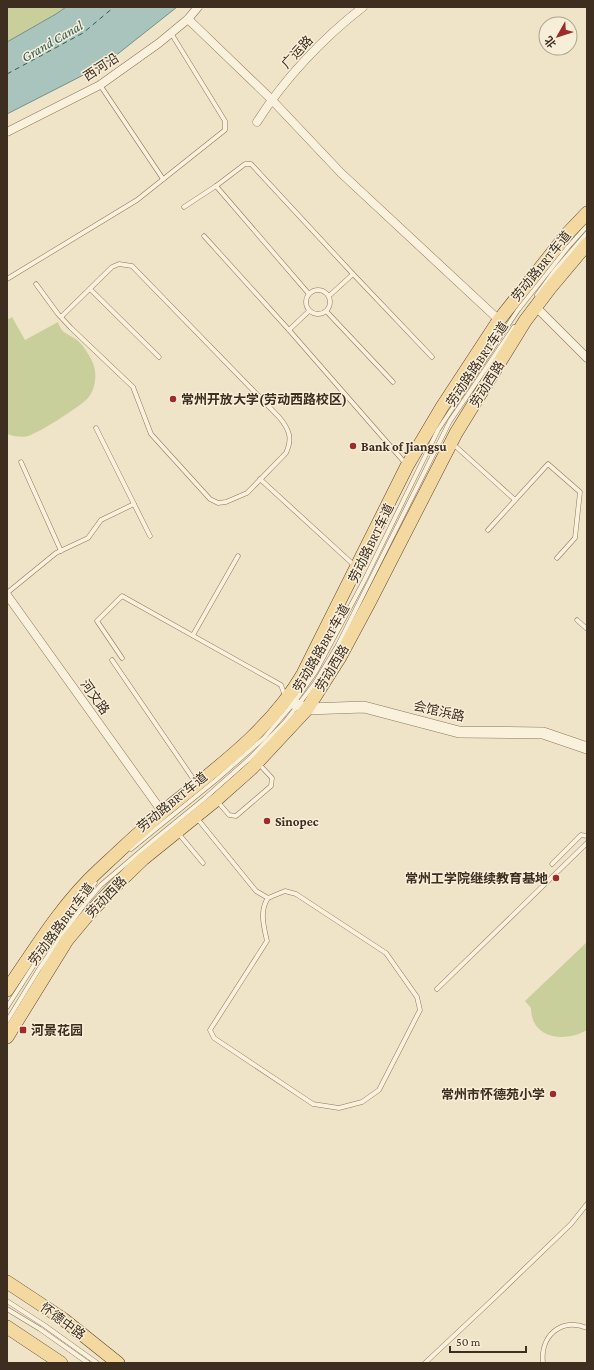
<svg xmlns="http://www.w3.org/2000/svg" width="594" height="1370" font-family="'Crimson Pro','Noto Sans SC',serif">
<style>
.green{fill:#c9cf9b}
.water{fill:#a9c4bc;stroke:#6f938a}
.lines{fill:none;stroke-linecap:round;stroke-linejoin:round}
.ferry{stroke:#2f5d5a;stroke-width:1;stroke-dasharray:5 4;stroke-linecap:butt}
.service-casing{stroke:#8d765c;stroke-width:5}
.minor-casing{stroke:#8d765c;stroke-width:9}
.tertiary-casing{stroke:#8d765c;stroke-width:12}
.primary-casing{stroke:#5b4430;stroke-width:14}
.service{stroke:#faf1dc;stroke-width:4}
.minor{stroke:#faf1dc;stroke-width:8}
.tertiary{stroke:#faf1dc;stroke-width:11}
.primary{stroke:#f3d9a0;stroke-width:13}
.poi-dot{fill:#9e2a2b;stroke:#f7eed8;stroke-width:1.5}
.labels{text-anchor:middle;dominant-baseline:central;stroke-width:3;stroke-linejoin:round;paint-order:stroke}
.street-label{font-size:13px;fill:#3d2e20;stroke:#f7eed8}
.poi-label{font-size:13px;font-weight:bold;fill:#3d2e20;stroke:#f7eed8;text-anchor:start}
.water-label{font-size:14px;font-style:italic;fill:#2f5d5a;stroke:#f7eed8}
</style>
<rect width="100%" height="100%" fill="#f0e4c8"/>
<g class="green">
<polygon points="7,7 66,7 56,14 7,42"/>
<path d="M12,317L25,340L58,322C59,325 61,330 64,332C68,335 73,337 77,340C84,346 91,357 94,366C97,376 95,390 88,398C81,406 39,433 28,436C22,438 13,436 7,434V320Z"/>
<path d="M587,942V1030C565,1043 531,1039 531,1008L525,1001Z"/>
</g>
<polygon class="water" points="66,7 177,7 105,64 7,114 7,42 56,14"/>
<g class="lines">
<polyline class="ferry" points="7,74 83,33 114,7"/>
<defs>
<g id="service">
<polyline points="100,85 163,179"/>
<polyline points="216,186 309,294"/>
<polyline points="184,207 216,186 245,164 251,164 353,274 432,357"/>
<polyline points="204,236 289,330 406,464"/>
<polyline points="7,279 137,200 225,130 225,121 171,33"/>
<path d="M36,284L58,314L71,328L133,387L151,434L210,499L218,503L226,502L247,493L286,453C293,438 289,429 279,417L132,266L119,264L112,267L61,317"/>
<polyline points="90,289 159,357"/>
<circle cx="318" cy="302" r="12"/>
<polyline points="537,295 555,270 587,233"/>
<polyline points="329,296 353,274"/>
<polyline points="327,312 393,382"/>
<polyline points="289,330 309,311"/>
<polyline points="453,444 515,500"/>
<polyline points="21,462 61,551"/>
<polyline points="260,479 355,566"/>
<polyline points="134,504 150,536"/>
<polyline points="488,530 548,464 580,492 575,538 557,558"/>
<polyline points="7,593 56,553 88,538 101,520 134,504 96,428"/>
<polyline points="577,620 587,629"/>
<polyline points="193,635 238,556"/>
<polyline points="122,658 97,621 122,596 281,685 285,696"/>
<polyline points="112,660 196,783"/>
<polyline points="218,802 229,815 236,816 271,786 272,778 259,764"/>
<path d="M196,817L256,891L268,898L285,891L296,894L386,953L417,997L420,1010L379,1090L362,1102L339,1108L313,1104L214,1038L210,1030L267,941C264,927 259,911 268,898"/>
<polyline points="178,833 203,863"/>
<polyline points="131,849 216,780 264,738 293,704 316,671 364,581 438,430 518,310 568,247 587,226"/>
<polyline points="552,864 581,835 587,836"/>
<polyline points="437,989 587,843"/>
<polyline points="7,1007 63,920 95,883"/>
<polyline points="7,1021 39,969 67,928 84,905 101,885 155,839 204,799 249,759 285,722 315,683 338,645 450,421 514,327"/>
<polyline points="7,1301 44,1325 97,1363"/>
<polyline points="7,1309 40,1329 88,1363"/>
<polyline points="425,1363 490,1302 571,1224 587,1204"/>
<path d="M543,1363C540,1336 561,1317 587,1328"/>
</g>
<g id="minor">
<polyline points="188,19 271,99 341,173 499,320"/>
<path d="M257,122C284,79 323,38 363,7"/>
<polyline points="7,132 100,85 159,43 188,19 198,7"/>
<polyline points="536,307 587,358"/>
<polyline points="7,595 163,813"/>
</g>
<polyline id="tertiary" points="286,700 307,709 364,707 459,732 543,733 587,748"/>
<g id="primary">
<path d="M7,990C35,949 62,904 99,870C120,850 142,830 164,811C214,770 270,731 303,674L407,466L442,407L499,320L568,233L587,213"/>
<polyline points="7,1037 67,940 87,916 114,887 143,859 216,800 252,768 307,709 340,657 370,601 456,433 525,321 550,288 587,244"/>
<polyline points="7,1282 63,1319 118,1363"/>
<polyline points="7,1327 61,1363"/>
</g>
</defs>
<use href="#service" class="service-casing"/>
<use href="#minor" class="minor-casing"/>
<use href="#tertiary" class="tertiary-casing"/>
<use href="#primary" class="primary-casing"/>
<use href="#service" class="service"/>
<use href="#minor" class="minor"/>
<use href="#tertiary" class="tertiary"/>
<use href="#primary" class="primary"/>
</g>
<g class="poi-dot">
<circle cx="173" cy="399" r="4"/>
<circle cx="353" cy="446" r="4"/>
<circle cx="267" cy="821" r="4"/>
<circle cx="556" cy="878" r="4"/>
<rect x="19" y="1026" width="8" height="8" rx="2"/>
<circle cx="553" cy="1094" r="4"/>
</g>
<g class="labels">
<g class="street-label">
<text transform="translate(297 52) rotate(-47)">广运路</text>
<text transform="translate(101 67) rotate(-33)">西河沿</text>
<text transform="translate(541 266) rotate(-51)">劳动路BRT车道</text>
<text transform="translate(477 364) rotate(-56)">劳动路路BRT车道</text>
<text transform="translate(487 384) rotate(-58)">劳动西路</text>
<text transform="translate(371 543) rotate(-64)">劳动路BRT车道</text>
<text transform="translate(321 648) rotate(-60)">劳动路路BRT车道</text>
<text transform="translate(332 668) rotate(-59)">劳动西路</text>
<text transform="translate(95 697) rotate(54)">河文路</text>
<text transform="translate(439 711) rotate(13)">会馆浜路</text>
<text transform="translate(172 802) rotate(-39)">劳动路BRT车道</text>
<text transform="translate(106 897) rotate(-46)">劳动西路</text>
<text transform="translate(61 924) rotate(-53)">劳动路路BRT车道</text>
<text transform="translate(63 1321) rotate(36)">怀德中路</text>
</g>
<g class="poi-label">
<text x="181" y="399">常州开放大学(劳动西路校区)</text>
<text x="361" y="446">Bank of Jiangsu</text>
<text x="275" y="821">Sinopec</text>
<text x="548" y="878" text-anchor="end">常州工学院继续教育基地</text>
<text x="31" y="1030">河景花园</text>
<text x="545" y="1094" text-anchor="end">常州市怀德苑小学</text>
</g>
<g class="water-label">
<text transform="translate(52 41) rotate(-30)">Grand Canal</text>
</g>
</g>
<rect width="594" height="1370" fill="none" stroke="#3d2e20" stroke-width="16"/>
<g transform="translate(558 36) rotate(231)"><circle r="19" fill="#f7eed8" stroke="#ada18e"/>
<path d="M0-3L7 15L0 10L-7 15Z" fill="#9e2a2b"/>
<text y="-6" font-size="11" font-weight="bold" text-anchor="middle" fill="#3d2e20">北</text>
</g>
<path d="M450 1346v6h76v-6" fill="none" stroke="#3d2e20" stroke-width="2"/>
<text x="456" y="1346" font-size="12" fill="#3d2e20" stroke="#f7eed8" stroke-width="3" paint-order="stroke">50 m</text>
</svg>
